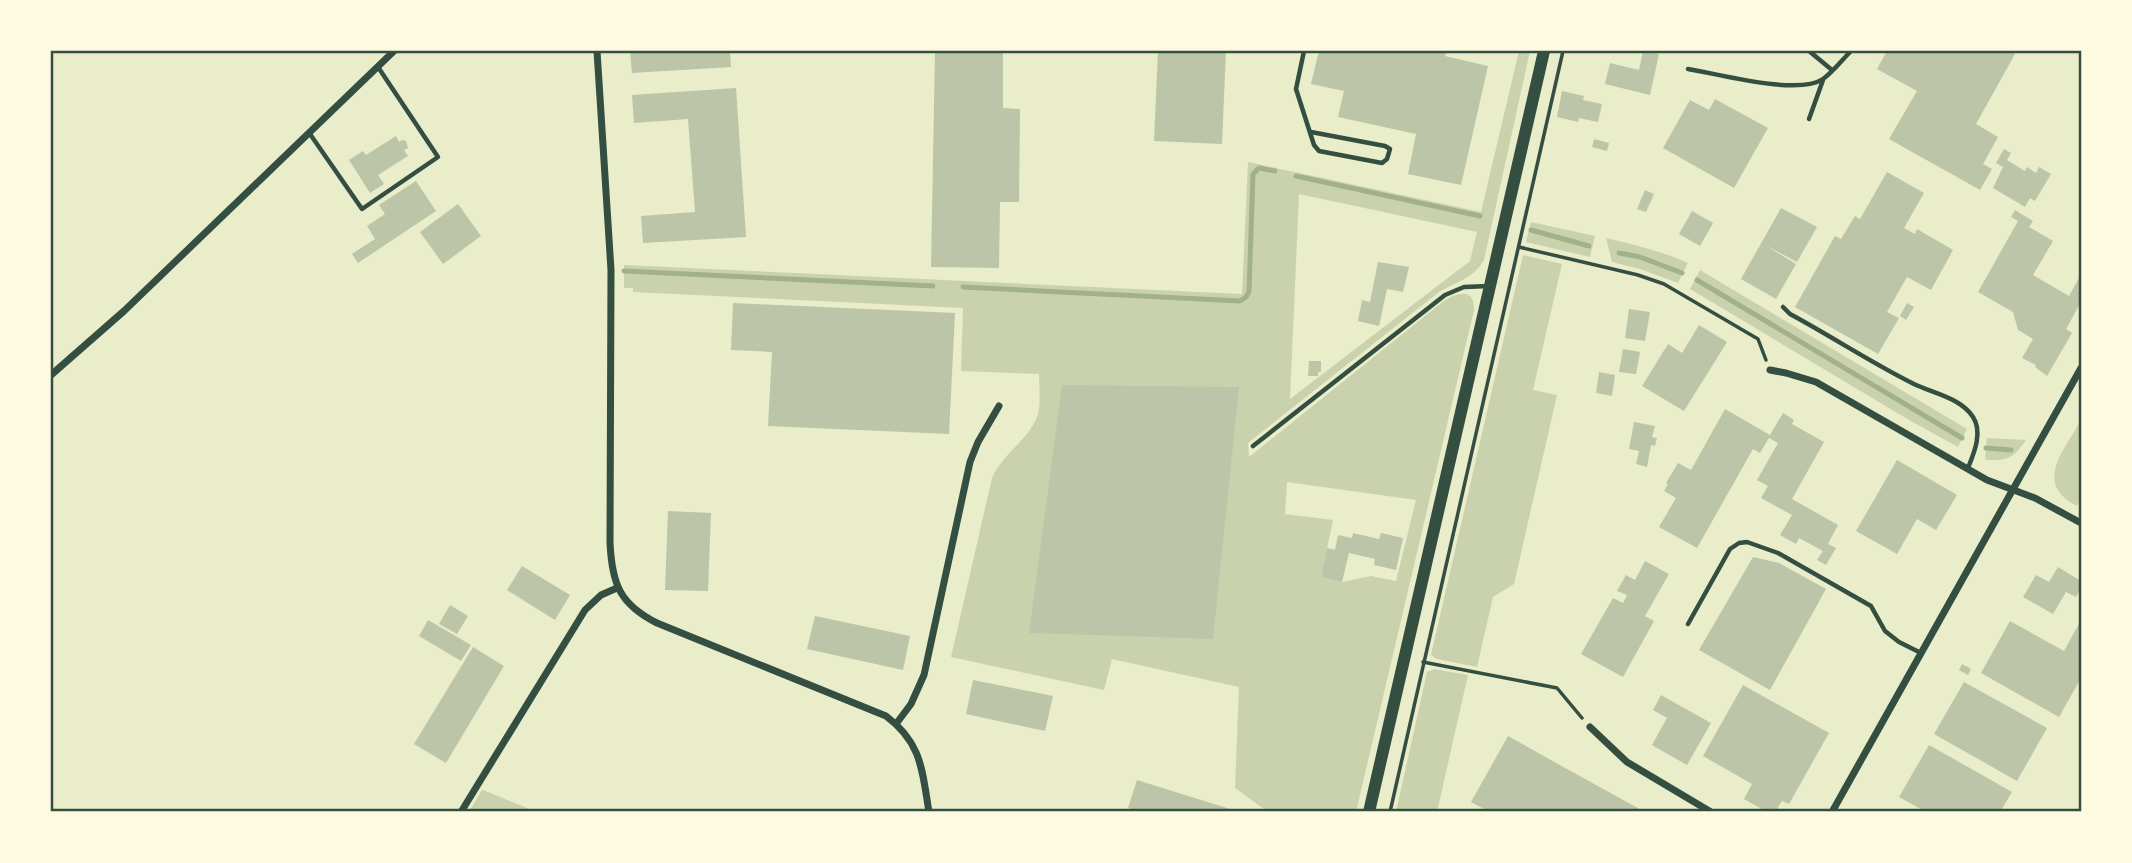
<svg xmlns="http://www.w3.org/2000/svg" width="2132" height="863" font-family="Figtree,sans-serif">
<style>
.green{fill:#cad2ad;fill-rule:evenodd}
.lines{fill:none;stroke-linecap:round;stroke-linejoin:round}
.stream{stroke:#a3b18a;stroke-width:5}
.building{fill:#bcc5a7}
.path{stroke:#344e41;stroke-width:3.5}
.service{stroke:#344e41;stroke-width:4.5}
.minor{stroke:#344e41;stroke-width:7}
.primary{stroke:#344e41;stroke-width:12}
.neatline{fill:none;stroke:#344e41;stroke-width:2.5}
</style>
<rect width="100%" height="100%" fill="#e9edc9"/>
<g class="green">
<path d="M1519,51H1530L1484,260C1474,278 1456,282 1439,292L1248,443L1249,457L1445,300C1459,292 1475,288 1474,310L1356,812H1268L1235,788L1239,687L1112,659L1104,690L951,657L992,478C1002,454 1031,438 1038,414C1041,402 1039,386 1039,374L961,371L963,308L633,292V288H624V265L1242,294L1248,162L1481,212ZM1299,194L1477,232L1470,261L1290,399ZM1287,482L1416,500L1396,581L1371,576L1342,582L1321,577L1333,520L1285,514Z"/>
<polygon points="1531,222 1595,236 1590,257 1526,242"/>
<path d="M1606,238C1634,245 1662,251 1688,263L1678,283L1640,269L1612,262Z"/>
<polygon points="1523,255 1562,264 1533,390 1557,395 1514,584 1493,597 1477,667 1437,659 1431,655"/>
<polygon points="1700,270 1967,429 1958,447 1909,420 1690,289"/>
<path d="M2081,420V498L2077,506C2033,483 2064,451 2081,420Z"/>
<path d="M1987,438L2026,440C2014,457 2009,461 1987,460L1985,459Z"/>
<polygon points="1434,669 1468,675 1437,812 1396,812 1427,672"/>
<polygon points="482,790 483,790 537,812 469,812"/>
</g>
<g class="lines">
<g class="stream">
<polyline points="1296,176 1480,216"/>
<polyline points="1531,230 1589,246"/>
<polyline points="1619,253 1640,257 1682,273"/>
<polyline points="624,271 933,286"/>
<polyline points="1697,280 1962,438"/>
<polyline points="963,287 1240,301 1246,297 1249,291 1253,174 1259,168 1275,171"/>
<polyline points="1986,448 2011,450"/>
</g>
</g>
<g class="building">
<polygon points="630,51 730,51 731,67 632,73"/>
<polygon points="935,51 1003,53 1003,108 1020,109 1019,202 1000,202 999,268 931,267"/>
<polygon points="1158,51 1226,51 1222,144 1154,141"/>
<polygon points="1319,51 1436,51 1446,53 1445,56 1488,66 1461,185 1408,174 1416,134 1338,117 1344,91 1311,84"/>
<polygon points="1643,51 1659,54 1650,95 1605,84 1610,63 1639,70"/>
<polygon points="1887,51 2010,51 2015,54 1976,124 1998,137 1983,164 1992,169 1980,190 1889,139 1917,91 1877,69"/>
<polygon points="736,88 746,237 643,243 641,216 695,212 688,119 634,123 632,95"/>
<polygon points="1562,91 1584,96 1583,100 1602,104 1598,122 1579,118 1578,122 1557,117"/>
<polygon points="1715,99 1768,128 1734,188 1663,148 1690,100 1709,110"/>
<polygon points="396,136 399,142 402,140 406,141 408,148 404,150 408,156 378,175 384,184 370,193 349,160 363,151 366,155"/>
<polygon points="1594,139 1609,143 1607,151 1592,147"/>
<polygon points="2004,149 2011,153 2007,160 2025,171 2027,167 2036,173 2039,167 2051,174 2035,201 2030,198 2025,207 1993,188 2003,167 1996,163"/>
<polygon points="1887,172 1924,193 1904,228 1915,234 1917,229 1953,250 1931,290 1907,277 1887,312 1899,318 1878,354 1795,307 1835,236 1841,239 1855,216 1860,219"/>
<polygon points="416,181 436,211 358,263 352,254 375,239 367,226 385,214 379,205"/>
<polygon points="1645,190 1654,194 1646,212 1637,209"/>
<polygon points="458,204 481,236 443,264 420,232"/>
<polygon points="1781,208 1817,227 1797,262 1765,245 1796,264 1776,299 1741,279"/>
<polygon points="2015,210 2033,221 2029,227 2053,241 2033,275 2069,296 2079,278 2081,280 2081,302 2066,329 2072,333 2047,376 2035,367 2036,365 2022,358 2033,339 2018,330 2013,312 1978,292 2018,221 2011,217"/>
<polygon points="1692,211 1713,223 1700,246 1679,234"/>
<polygon points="1378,262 1409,267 1403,292 1387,289 1379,326 1358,321 1362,300 1370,302"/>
<polygon points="733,303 955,313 949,434 768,426 772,352 731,350"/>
<polygon points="1907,303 1914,307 1906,320 1900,316"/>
<polygon points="1629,309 1650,312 1645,341 1625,338"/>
<polygon points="1699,325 1727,342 1684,411 1642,386 1668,344 1682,353"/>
<polygon points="1623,349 1640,352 1636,374 1619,372"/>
<polygon points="1309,361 1321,361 1321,372 1318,372 1318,376 1308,376"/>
<polygon points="1599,372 1615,375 1612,396 1596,393"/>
<polygon points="1062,385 1239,387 1213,639 1029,633"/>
<polygon points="1725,409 1770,435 1783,413 1794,420 1792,424 1824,442 1792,499 1838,525 1828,544 1836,548 1826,565 1817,560 1823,551 1799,538 1796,544 1780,535 1792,515 1761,498 1768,486 1757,480 1778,443 1769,438 1760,453 1753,449 1697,548 1659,527 1676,498 1664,491 1668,484 1666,483 1678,463 1691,470"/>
<polygon points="1634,422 1655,426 1652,437 1657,438 1655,446 1651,445 1647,467 1636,464 1639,451 1629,449"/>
<polygon points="1897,460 1957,495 1936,530 1917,519 1897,554 1856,531"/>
<polygon points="668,511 711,513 708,591 665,590"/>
<polygon points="1353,533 1379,539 1381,533 1403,538 1396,570 1374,565 1375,559 1349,553 1342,582 1321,577 1327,548 1335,550 1338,535 1352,538"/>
<polygon points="1753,557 1779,563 1826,589 1770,690 1699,650"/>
<polygon points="1645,561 1669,574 1645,616 1654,621 1623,677 1581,654 1613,598 1623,603 1627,595 1617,591 1626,575 1635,580"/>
<polygon points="522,566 570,595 555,620 507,590"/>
<polygon points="2058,567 2081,581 2081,588 2076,597 2066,592 2053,614 2023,597 2036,575 2049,582"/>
<polygon points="450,605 468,616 457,634 439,624"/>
<polygon points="815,616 910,636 903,670 807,649"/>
<polygon points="428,620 471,645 461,661 419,636"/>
<polygon points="2081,620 2081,678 2059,717 1981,673 2010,621 2064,651"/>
<polygon points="473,647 504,666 446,763 414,744"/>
<polygon points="1962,664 1971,669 1968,675 1959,670"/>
<polygon points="973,680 1053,696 1045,731 966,714"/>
<polygon points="1964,682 2047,728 2017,781 1934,734"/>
<polygon points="1743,685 1829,733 1789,804 1782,801 1775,812 1767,812 1744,799 1752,784 1703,756"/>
<polygon points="1661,695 1711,723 1687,765 1652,745 1667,718 1653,710"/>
<polygon points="1508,736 1567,769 1645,812 1490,812 1471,802"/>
<polygon points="1929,745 2012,792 2000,812 1926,812 1899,797"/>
<polygon points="1137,780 1230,809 1229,812 1141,812 1128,808"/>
</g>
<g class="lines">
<g class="path">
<polyline points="1519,247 1638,275 1664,284 1758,339 1766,360"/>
<polyline points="1423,662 1557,688 1582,718"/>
<polyline points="1390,812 1563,51"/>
</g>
<g class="service">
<polyline points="1304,51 1296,89 1314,145 1319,151 1382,163 1387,159 1390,149 1385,146 1311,132"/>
<polyline points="1809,51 1832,70"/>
<path d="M1688,69C1719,74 1798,96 1823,79C1833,72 1842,60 1851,51"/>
<polyline points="1809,119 1823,80"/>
<polyline points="310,134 362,209 438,157 378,67"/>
<path d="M1783,307L1790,314C1831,336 1870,362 1912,383C1931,393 1960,397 1973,417C1983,432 1974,453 1968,468"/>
<polyline points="1253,446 1445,295 1464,287 1489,286"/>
<polyline points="1688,624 1730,549 1739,543 1747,542 1778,553 1871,606 1885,631 1899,642 1921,653"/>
</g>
<g class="minor">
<path d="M597,51L611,270L610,543C612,583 619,604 657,623L886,716C922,743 922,770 929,812"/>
<polyline points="1770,370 1786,373 1816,382 1987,480 2035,498 2081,523"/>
<polyline points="51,375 124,311 394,51"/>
<polyline points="896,724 911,704 924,675 970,462 978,442 999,406"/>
<polyline points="1590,727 1627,762 1711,812"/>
<polyline points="461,812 585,610 601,595 617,588"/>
<polyline points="1832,812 2081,368"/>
</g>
<polyline class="primary" points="1369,812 1544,51"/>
</g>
<rect width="2132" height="863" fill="none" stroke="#fefae0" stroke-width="105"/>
<rect x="52" y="52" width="2028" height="758" class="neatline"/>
</svg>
